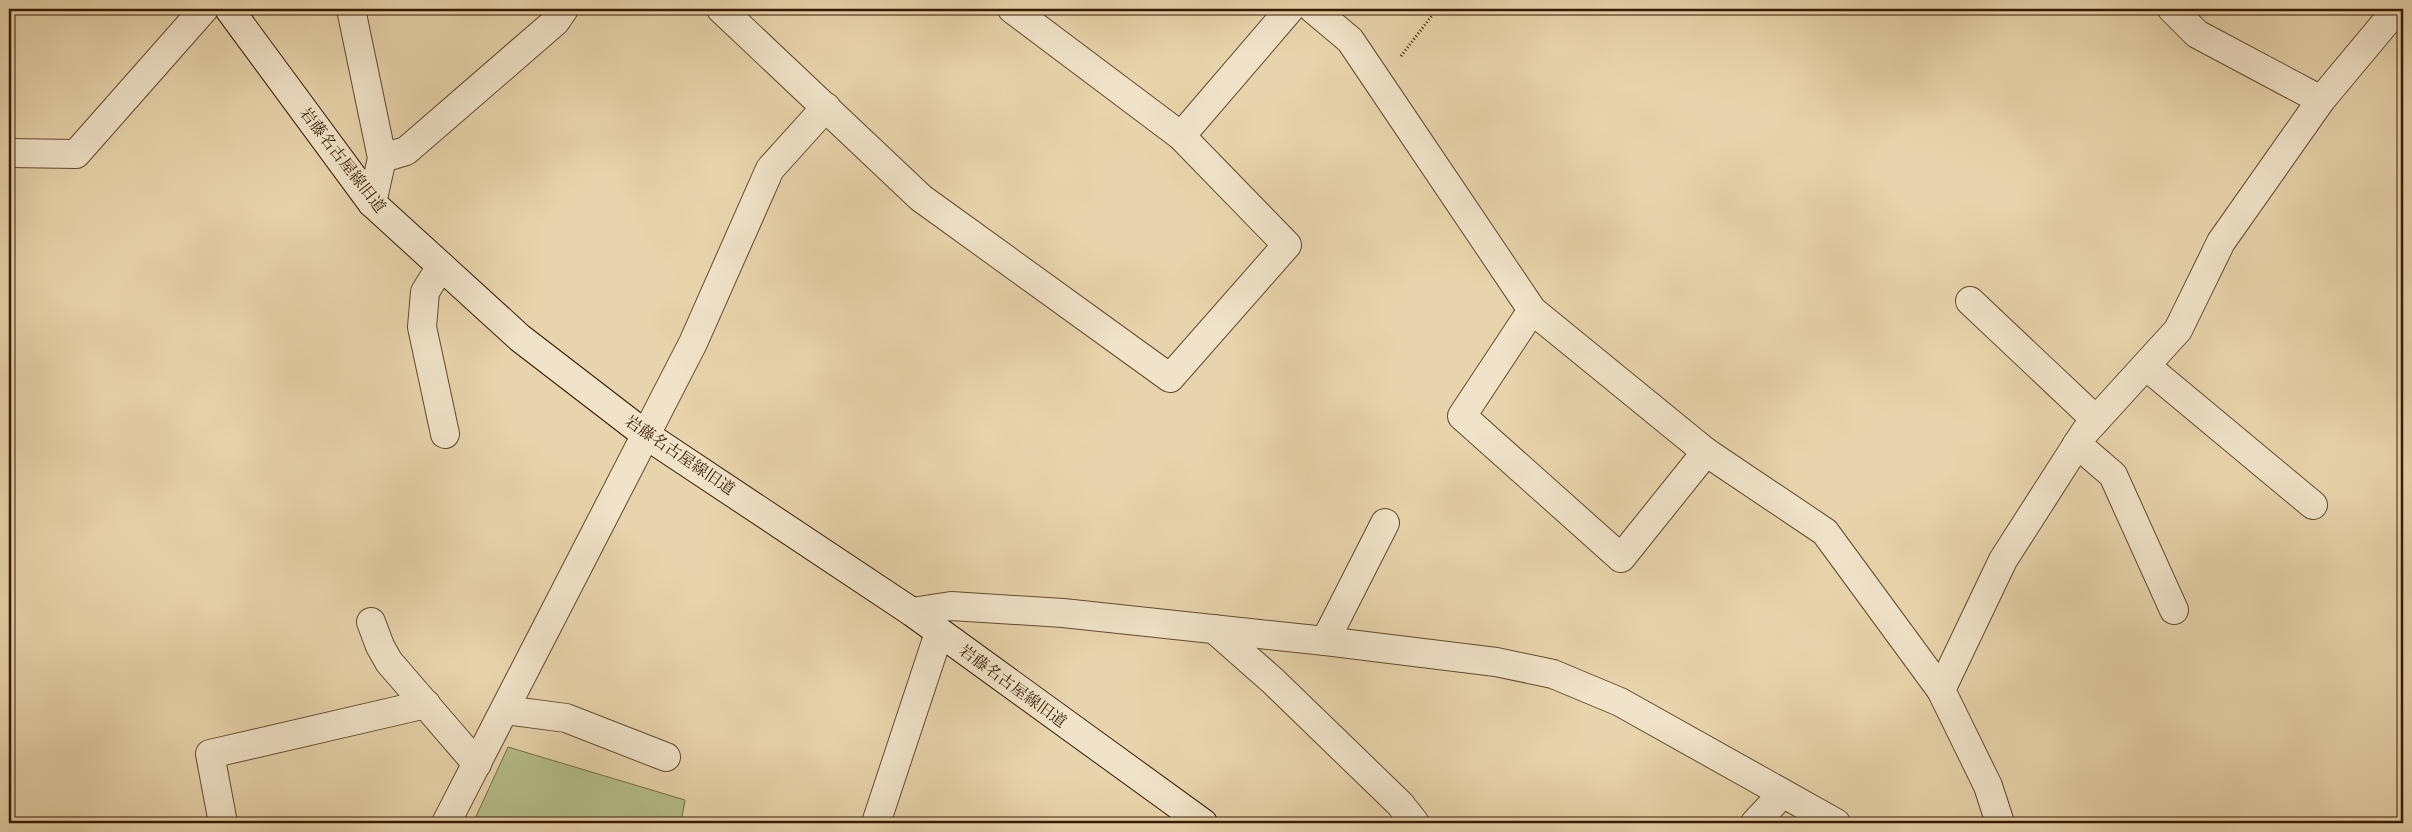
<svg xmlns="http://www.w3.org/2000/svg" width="2412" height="832" viewBox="0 0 2412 832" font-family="'EB Garamond','Noto Serif JP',serif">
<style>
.green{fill:#b4bd8b;stroke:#766c46}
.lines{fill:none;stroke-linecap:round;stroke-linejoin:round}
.street-casing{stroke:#63492c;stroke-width:30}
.secondary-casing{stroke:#371b02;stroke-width:30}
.path{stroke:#371b02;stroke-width:3;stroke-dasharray:1 2.5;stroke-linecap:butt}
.street{stroke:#f0e3c9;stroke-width:28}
.secondary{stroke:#f0e3c9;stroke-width:28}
.labels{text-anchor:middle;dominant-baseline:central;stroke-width:4;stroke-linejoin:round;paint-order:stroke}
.street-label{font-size:16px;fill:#371b02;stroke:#f0e3c9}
</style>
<rect width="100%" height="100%" fill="#e8d4ac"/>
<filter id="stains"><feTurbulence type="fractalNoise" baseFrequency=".004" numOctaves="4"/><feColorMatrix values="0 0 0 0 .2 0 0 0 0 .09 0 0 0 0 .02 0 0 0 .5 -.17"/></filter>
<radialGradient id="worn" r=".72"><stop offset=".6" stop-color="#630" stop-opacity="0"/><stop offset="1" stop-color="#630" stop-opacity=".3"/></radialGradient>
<!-- green -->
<polygon class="green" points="508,747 685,800 681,823 473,823"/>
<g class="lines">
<defs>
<g id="street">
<polyline points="351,9 382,158 372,203"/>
<polyline points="721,9 921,198 1170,378 1287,245 1181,136 1012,9"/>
<polyline points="1313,9 1350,40 1532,310 1706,452 1825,532 1941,690 1988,786 2000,823"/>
<polyline points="2172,9 2197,34 2321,100"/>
<polyline points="1181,136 1290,9"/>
<polyline points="9,153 76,154 204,9"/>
<polyline points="382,158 406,151 555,22 564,9"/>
<polyline points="441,266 425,292 422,327 445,434"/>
<polyline points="1970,301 2096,420"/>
<polyline points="1532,310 1462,416 1621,558 1706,452"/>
<polyline points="2146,366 2313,505"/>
<polyline points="2077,444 2113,475 2174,610"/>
<polyline points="912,612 951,606 1063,613 1325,641 1496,662 1553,674 1620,702 1836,823"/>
<polyline points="371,622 380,646 389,662 477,764"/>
<polyline points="1214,629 1273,681 1400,804 1415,823"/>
<polyline points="1325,641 1385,523"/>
<polyline points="1941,690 2003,560 2085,432 2178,330 2221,242 2321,100 2397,9"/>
<polyline points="505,710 566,718 666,757"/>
<polyline points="223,823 210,754 426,704"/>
<polyline points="446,823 693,343 770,169 826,107"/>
<polyline points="876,823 939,633"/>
<polyline points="1755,823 1782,794"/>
</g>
<polyline id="secondary" points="229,9 372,203 520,338 646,435 912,612 1203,823"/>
</defs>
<!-- street casing -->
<use href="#street" class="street-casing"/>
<!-- secondary casing -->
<use href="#secondary" class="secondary-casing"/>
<!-- path -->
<polyline class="path" points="1401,56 1437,9"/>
<!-- street -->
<use href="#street" class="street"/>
<!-- secondary -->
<use href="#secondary" class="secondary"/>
</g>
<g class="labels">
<!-- street labels -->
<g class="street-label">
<text transform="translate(343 160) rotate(52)">岩藤名古屋線旧道</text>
<text transform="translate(680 455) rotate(34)">岩藤名古屋線旧道</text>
<text transform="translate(1013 686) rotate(36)">岩藤名古屋線旧道</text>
</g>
</g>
<!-- margin -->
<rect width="2412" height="832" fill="none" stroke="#e8d4ac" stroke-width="30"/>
<rect x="10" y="10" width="2392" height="812" fill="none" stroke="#371b02" stroke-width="2.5"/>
<rect x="15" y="15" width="2382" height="802" fill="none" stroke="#371b02"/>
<rect width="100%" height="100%" filter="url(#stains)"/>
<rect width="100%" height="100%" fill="url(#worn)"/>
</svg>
